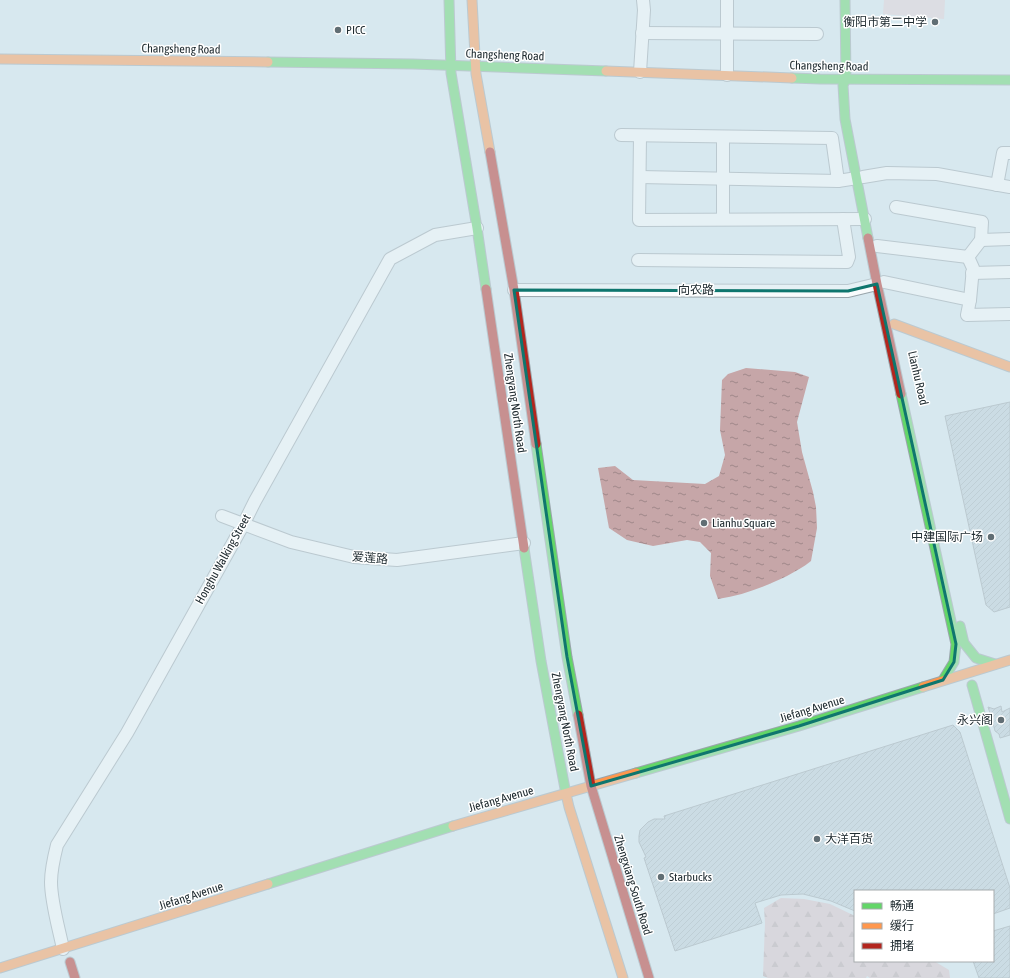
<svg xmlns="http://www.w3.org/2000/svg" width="1010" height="978" viewBox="0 0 1010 978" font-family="'Asap Condensed','Noto Sans SC',sans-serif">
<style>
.grass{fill:#e2d0d4}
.forest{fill:url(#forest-firs)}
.water{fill:url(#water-ripples)}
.building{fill:url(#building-hatch);stroke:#99a5ab}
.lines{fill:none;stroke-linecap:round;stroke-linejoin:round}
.street-casing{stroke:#99a5ab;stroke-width:14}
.fast-casing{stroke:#99a5ab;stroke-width:11}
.slow-casing{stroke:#99a5ab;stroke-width:11}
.jam-casing{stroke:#99a5ab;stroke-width:11}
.street{stroke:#f9fcfd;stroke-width:12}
.fast{stroke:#63d668;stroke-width:9}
.slow{stroke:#ff974d;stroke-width:9}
.jam{stroke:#b3261e;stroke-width:9}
.marked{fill:none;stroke:#0f766e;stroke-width:3;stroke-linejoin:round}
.poi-dot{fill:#616e74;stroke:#fff;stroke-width:1.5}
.labels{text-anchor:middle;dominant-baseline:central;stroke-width:3;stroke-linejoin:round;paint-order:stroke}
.poi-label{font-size:12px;fill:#212d32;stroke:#fff;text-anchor:start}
.street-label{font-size:12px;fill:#212d32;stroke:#fff}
</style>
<defs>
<pattern id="forest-firs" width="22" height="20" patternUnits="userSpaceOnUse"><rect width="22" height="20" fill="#dac3c7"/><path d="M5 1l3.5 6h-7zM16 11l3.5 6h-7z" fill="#bba8ab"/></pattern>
<pattern id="water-ripples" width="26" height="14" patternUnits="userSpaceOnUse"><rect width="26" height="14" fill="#c6a6a8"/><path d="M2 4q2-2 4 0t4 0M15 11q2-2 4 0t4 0" fill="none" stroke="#a08889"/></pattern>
<pattern id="building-hatch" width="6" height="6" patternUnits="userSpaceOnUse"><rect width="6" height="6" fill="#bdcfd7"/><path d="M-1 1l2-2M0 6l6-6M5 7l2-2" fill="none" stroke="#a2b2b9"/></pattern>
</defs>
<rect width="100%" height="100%" fill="#d7e8ef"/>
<!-- grass -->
<polygon class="grass" points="884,0 945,0 944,19 883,14"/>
<!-- forest -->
<polygon class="forest" points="781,898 804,899 830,904 855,916 855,961 934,961 949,970 950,978 870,978 867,976 866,978 768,978 763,976 765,923 764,908"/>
<!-- water -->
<path class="water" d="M746 368 795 372 809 377 797 422 802 452 813 492 816 507 817 528 811 561C804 567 795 571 787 576 764 587 743 595 718 599L710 576 711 553 700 542 687 540 653 546 627 540 609 528 598 468 615 466 633 480 705 484 719 476 725 455 720 430 722 380 728 374Z"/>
<!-- building -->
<g class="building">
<polygon points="1010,402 1010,607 994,612 986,605 945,416"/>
<polygon points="1001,706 1002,712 1010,708 1010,735 1000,738 999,734 995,731 992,719 988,707 994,709"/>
<polygon points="953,725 960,732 1010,888 1010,908 993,914 993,891 855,891 855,911 831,901 803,894 781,895 755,903 762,923 675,951 644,858 646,857 639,842 639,836 640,830 648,822 654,819 665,819 664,816"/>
<polygon points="1010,926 1010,978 979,978 973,961 993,961 993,931"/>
</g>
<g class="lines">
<defs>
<g id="street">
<polyline points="727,0 727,75"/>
<polyline points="642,33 817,34"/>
<polyline points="640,72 644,10 643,0"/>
<polyline points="621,135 832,138 838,181"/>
<polyline points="640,136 639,220 865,219"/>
<polyline points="723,137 723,219"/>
<polyline points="640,177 838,181 857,178"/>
<polyline points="863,177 887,173 937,174 1010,187"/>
<polyline points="997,185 1003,153 1010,153"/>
<polyline points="896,207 982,222 981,240 968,257 973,268 970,300 967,315 1010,314"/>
<polyline points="981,240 1010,239"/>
<polyline points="877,246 968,257"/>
<polyline points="638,260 847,262 849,257 843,219"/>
<polyline points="972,273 1010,272"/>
<polyline points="884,282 970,300"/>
<polyline points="514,290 848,291 877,284"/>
<polyline points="222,516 291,542 354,557 397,560 524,543"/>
<path d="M63 949C59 929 51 902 51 882 51 869 54 857 57 845L127 733 243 525 255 501 390 259 435 235 477 228"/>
</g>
<g id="fast">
<polyline points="449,0 451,73 477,228 486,289"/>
<polyline points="845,0 846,79 843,85 845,119 868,238"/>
<polyline points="268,62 413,64 606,71"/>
<polyline points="792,78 820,79 1010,80"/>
<polyline points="901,394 956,644 954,662 943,680"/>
<polyline points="536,444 567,657 578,715"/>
<polyline points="524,548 541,661 566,794"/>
<polyline points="960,626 964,643 976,658 995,664"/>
<polyline points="972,685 1010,819"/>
<polyline points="636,773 799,726 923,687"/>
<polyline points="268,884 453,826"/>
</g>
<g id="slow">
<polyline points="472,0 476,74 490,152"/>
<polyline points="0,59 268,62"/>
<polyline points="606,71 792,78"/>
<polyline points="894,324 1010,367"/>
<polyline points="923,687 1010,660"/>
<polyline points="566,794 569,807 623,978"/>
<polyline points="453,826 636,773"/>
<polyline points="0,968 268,884"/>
</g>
<g id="jam">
<polyline points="490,152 514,290 536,444"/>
<polyline points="868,238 877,284 901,394"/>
<polyline points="486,289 524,548"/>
<polyline points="578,715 591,786 649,978"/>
<polyline points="70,962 75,978"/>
</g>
</defs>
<!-- street casing -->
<use href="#street" class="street-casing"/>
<!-- fast casing -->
<use href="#fast" class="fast-casing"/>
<!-- slow casing -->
<use href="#slow" class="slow-casing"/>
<!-- jam casing -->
<use href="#jam" class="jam-casing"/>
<!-- street -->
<use href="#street" class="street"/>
<!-- fast -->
<use href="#fast" class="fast"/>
<!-- slow -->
<use href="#slow" class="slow"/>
<!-- jam -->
<use href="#jam" class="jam"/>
</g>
<!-- marked area -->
<path d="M0 0H1010V978H0ZM877 284 956 644 954 662 943 680 799 726 591 786 567 657 514 290 848 291Z" fill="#d7e8ef" fill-opacity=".55" fill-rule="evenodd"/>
<path class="marked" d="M877 284 956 644 954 662 943 680 799 726 591 786 567 657 514 290 848 291Z"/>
<!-- markers -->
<g class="poi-dot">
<circle cx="935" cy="22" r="4"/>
<circle cx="338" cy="30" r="4"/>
<circle cx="704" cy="523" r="4"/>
<circle cx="991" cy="537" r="4"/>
<circle cx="1001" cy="720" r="4"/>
<circle cx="817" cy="839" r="4"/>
<circle cx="661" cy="877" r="4"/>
</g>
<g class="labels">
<!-- poi labels -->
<g class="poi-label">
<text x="927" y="22" text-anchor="end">衡阳市第二中学</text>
<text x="346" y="30">PICC</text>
<text x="712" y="523">Lianhu Square</text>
<text x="983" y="537" text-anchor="end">中建国际广场</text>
<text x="993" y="720" text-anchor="end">永兴阁</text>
<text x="825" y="839">大洋百货</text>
<text x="669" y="877">Starbucks</text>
</g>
<!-- street labels -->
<g class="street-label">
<text transform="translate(181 49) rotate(1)">Changsheng Road</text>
<text transform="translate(505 55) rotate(2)">Changsheng Road</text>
<text transform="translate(829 66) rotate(1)">Changsheng Road</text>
<text x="696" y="290">向农路</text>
<text transform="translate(918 378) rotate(77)">Lianhu Road</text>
<text transform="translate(515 403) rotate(82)">Zhengyang North Road</text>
<text transform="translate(370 558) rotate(5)">爱莲路</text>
<text transform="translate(223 559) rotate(-61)">Honghu Walking Street</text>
<text transform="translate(812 709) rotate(-17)">Jiefang Avenue</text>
<text transform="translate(565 722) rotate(79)">Zhengyang North Road</text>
<text transform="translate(501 799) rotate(-16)">Jiefang Avenue</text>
<text transform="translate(633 885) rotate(73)">Zhengxiang South Road</text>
<text transform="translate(191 896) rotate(-18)">Jiefang Avenue</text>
</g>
</g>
<!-- legend -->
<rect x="854" y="890" width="140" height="72" fill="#ffffff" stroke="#a6abad"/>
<rect x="862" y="903" width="20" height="6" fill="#63d668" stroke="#a6abad"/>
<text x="890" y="910" font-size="12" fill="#212d32">畅通</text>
<rect x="862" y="923" width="20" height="6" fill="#ff974d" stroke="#a6abad"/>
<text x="890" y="930" font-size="12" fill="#212d32">缓行</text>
<rect x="862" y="943" width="20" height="6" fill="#b3261e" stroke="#a6abad"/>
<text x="890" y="950" font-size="12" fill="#212d32">拥堵</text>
</svg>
